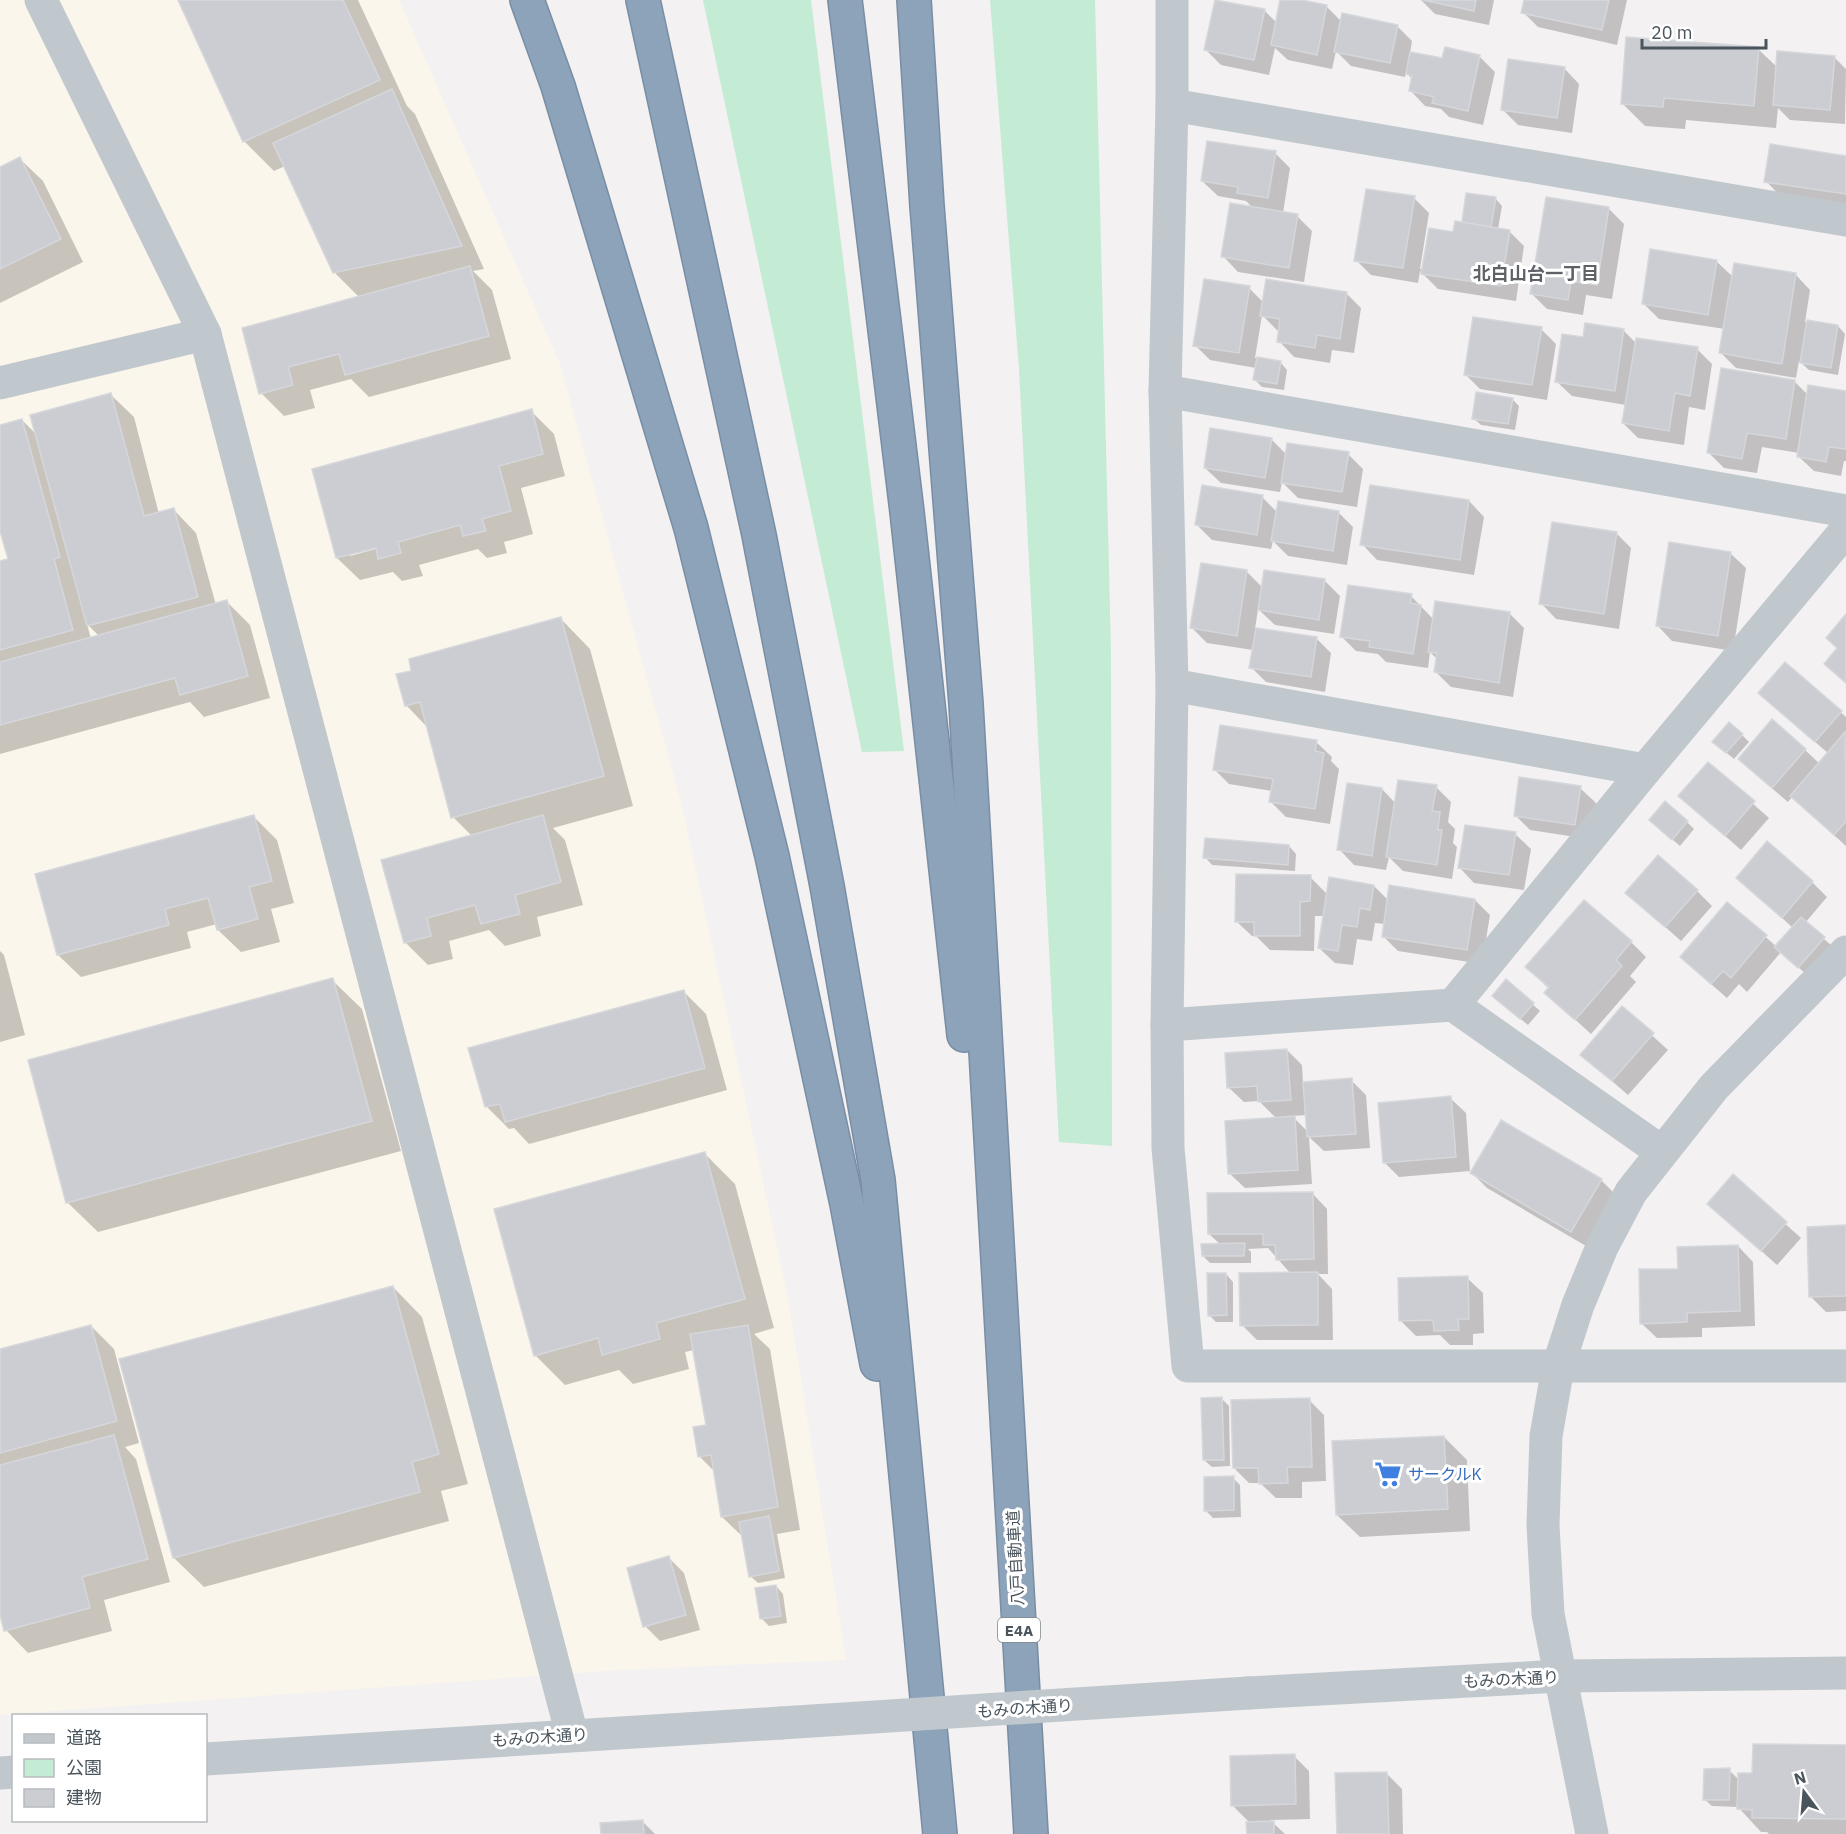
<svg xmlns="http://www.w3.org/2000/svg" width="1846" height="1834" viewBox="0 0 1846 1834" font-family="'IBM Plex Sans','Noto Sans JP',sans-serif">
<style>
.commercial{fill:#fbf6ec}
.green{fill:#c4ebd3}
.shadow{fill:#0003;fill-rule:evenodd}
.building{fill:#cbcdd2;stroke:#d5d7db;stroke-width:1.5}
.lines{fill:none;stroke-linecap:round;stroke-linejoin:round}
.highway-casing{stroke:#798ea5;stroke-width:36}
.minor{stroke:#c0c8ce;stroke-width:33}
.highway{stroke:#8da3ba;stroke-width:33}
.minor-bridge{stroke:#c0c8ce;stroke-width:33}
.labels{text-anchor:middle;dominant-baseline:central;stroke-width:6;stroke-linejoin:round;paint-order:stroke}
.shield{fill:#fff;stroke:#80878d;stroke-width:1.5}
.shield-label{font-size:15px;font-weight:bold;fill:#4a545c}
.shop-label{font-size:16px;fill:#366cbe;stroke:#fff;text-anchor:start}
.street-label{font-size:16px;fill:#4a545c;stroke:#fff}
.neighbourhood-label{font-size:18px;font-weight:bold;fill:#5e6165;stroke:#fff}
</style>
<rect width="100%" height="100%" fill="#f3f1f1"/>
<!-- commercial -->
<polygon class="commercial" points="0,0 399,0 560,364 682,806 788,1298 846,1660 619,1670 0,1715"/>
<!-- green -->
<g class="green">
<polygon points="703,0 811,0 904,751 862,752"/>
<polygon points="990,0 1095,0 1111,652 1112,1146 1059,1142 1019,369"/>
</g>
<!-- shadow -->
<g class="shadow">
<polygon points="179,0 358,0 407,106 415,114 484,269 473,271 492,290 511,359 369,397 351,379 310,390 315,408 284,416 261,393 359,297 334,272 285,166 274,171 244,141"/>
<polygon points="1282,0 1295,0 1327,7 1342,22 1397,26 1412,41 1410,53 1443,60 1480,57 1495,72 1483,125 1449,117 1441,109 1425,106 1410,90 1413,80 1406,72 1405,77 1351,66 1336,51 1332,69 1288,60 1275,48 1269,75 1221,65 1206,50 1265,11 1277,23"/>
<polygon points="1421,0 1494,0 1489,25 1435,14"/>
<polygon points="1525,0 1627,0 1617,45 1538,27 1523,12"/>
<polygon points="1758,49 1778,68 1834,57 1846,69 1845,124 1790,120 1778,108 1776,128 1686,120 1685,129 1645,126 1622,103"/>
<polygon points="1564,68 1579,84 1572,133 1518,125 1503,110"/>
<polygon points="1275,153 1290,168 1283,213 1297,216 1312,231 1304,282 1238,272 1223,256 1254,209 1246,201 1218,196 1202,181"/>
<polygon points="1846,157 1846,206 1781,197 1766,181"/>
<polygon points="20,159 43,181 83,262 0,303 0,168"/>
<polygon points="1467,194 1495,198 1502,206 1498,229 1509,231 1524,246 1516,301 1438,289 1420,271 1418,283 1371,275 1356,260 1414,198 1429,213 1420,269 1423,269 1463,224"/>
<polygon points="1608,208 1624,224 1612,299 1586,295 1583,315 1547,309 1532,294"/>
<polygon points="1716,261 1733,277 1795,274 1810,290 1805,322 1838,326 1845,334 1838,375 1809,370 1799,361 1796,378 1736,368 1721,353 1725,329 1659,319 1644,304"/>
<polygon points="1249,288 1264,303 1346,293 1361,308 1354,353 1332,350 1330,363 1294,357 1279,341 1280,331 1277,330 1262,315 1255,358 1280,362 1287,370 1284,390 1262,387 1254,379 1256,368 1210,360 1195,345"/>
<polygon points="1541,329 1556,344 1547,400 1480,389 1465,374"/>
<polygon points="1624,331 1636,343 1697,349 1712,364 1705,410 1689,407 1684,445 1638,438 1623,423 1626,405 1572,396 1556,381 1584,339"/>
<polygon points="1794,381 1808,395 1846,392 1846,461 1844,461 1841,476 1814,471 1798,456 1799,453 1762,447 1757,473 1724,468 1709,453"/>
<path d="M111 395 134 417 159 514 174 510 196 533 216 605 227 602 250 625 270 698 204 717 190 702 0 754V563L9 560 0 525V426L22 420 37 435ZM87 624 99 636 91 639Z"/>
<polygon points="1512,399 1519,406 1515,430 1481,425 1473,418"/>
<path d="M531 411 554 434 565 476 521 488 533 534 504 542 507 553 487 558 478 549 419 565 423 576 402 581 393 572 360 580 337 558ZM383 544V547L350 556V553Z"/>
<polygon points="1271,439 1287,455 1348,454 1363,469 1357,507 1298,498 1282,482 1280,492 1221,483 1205,468"/>
<polygon points="1262,497 1277,512 1338,512 1353,527 1347,565 1288,556 1273,541 1271,549 1212,540 1197,525"/>
<polygon points="1469,501 1484,517 1474,575 1377,560 1362,544"/>
<polygon points="1616,533 1631,548 1619,629 1556,619 1541,603"/>
<polygon points="1730,553 1746,568 1733,651 1672,641 1657,625"/>
<polygon points="1247,572 1263,588 1325,581 1340,596 1334,634 1275,625 1258,609 1255,629 1316,638 1331,653 1325,692 1266,682 1251,667 1253,650 1207,643 1192,628"/>
<polygon points="1411,596 1434,620 1509,613 1524,628 1513,697 1451,687 1436,672 1438,660 1430,652 1428,668 1386,662 1378,654 1356,651 1341,636"/>
<polygon points="561,619 590,649 633,806 553,828 565,840 583,905 537,917 541,936 505,946 489,930 449,941 453,959 428,965 405,942 472,836 453,817 428,728 406,705 413,672"/>
<polygon points="1785,664 1846,717 1846,846 1792,797 1788,802 1755,774 1805,750 1820,764 1829,754 1776,708"/>
<polygon points="1742,735 1749,742 1734,759 1722,749"/>
<polygon points="1316,742 1332,757 1331,761 1339,769 1330,824 1286,817 1271,802 1272,791 1229,784 1214,769"/>
<polygon points="1708,764 1769,818 1741,850 1680,796"/>
<polygon points="1436,787 1451,802 1448,822 1455,829 1453,843 1457,847 1452,879 1403,871 1389,857 1386,870 1354,865 1339,849 1382,789 1396,804"/>
<polygon points="1580,788 1596,803 1589,839 1530,830 1515,815"/>
<polygon points="254,817 277,840 294,903 271,909 280,942 241,952 218,930 217,924 187,932 191,948 81,977 58,955"/>
<polygon points="1687,822 1694,829 1680,846 1658,827"/>
<polygon points="1515,834 1531,849 1524,890 1474,883 1459,867"/>
<polygon points="1289,846 1296,854 1295,871 1212,865 1205,857"/>
<polygon points="1310,877 1328,895 1374,886 1389,901 1475,900 1490,915 1482,964 1398,951 1383,936 1385,924 1375,923 1372,941 1357,939 1353,965 1335,963 1319,948 1324,916 1315,916 1314,951 1270,950 1256,936 1252,936 1236,921"/>
<polygon points="1738,878 1812,882 1827,897 1805,923 1831,945 1806,974 1781,952 1747,992 1739,984 1727,998 1697,972 1728,904 1777,947 1793,928"/>
<polygon points="1697,891 1712,906 1681,941 1627,893"/>
<polygon points="1631,942 1646,957 1630,976 1636,982 1591,1034 1546,993 1549,989 1527,967"/>
<polygon points="0,951 4,955 25,1035 0,1042"/>
<polygon points="332,980 362,1009 401,1151 98,1232 68,1203 30,1061"/>
<polygon points="1507,981 1540,1011 1528,1025 1501,1003"/>
<polygon points="683,991 706,1014 727,1090 529,1144 514,1128 509,1129 486,1106"/>
<polygon points="1622,1008 1668,1050 1628,1095 1582,1055"/>
<path d="M1287 1050 1302 1065 1303 1083 1351 1080 1366 1095 1370 1148 1324 1151 1309 1137 1312 1184 1245 1188 1229 1173 1277 1119 1259 1101 1244 1102 1228 1087ZM1307 1115 1308 1132 1292 1116Z"/>
<polygon points="1450,1098 1466,1113 1470,1171 1399,1177 1384,1162"/>
<polygon points="705,1154 735,1184 774,1328 754,1334 770,1349 800,1530 777,1534 785,1578 758,1583 750,1576 744,1538 722,1517 715,1472 700,1457 695,1429 708,1426 694,1350 685,1352 689,1369 633,1384 619,1370 565,1385 535,1355"/>
<polygon points="1472,1173 1601,1180 1616,1195 1586,1246 1487,1188"/>
<polygon points="1733,1177 1801,1238 1777,1265 1709,1204"/>
<polygon points="1312,1193 1327,1209 1328,1274 1318,1274 1332,1289 1333,1340 1257,1340 1242,1325 1291,1274 1268,1248 1248,1249 1251,1252 1251,1263 1210,1263 1203,1256 1221,1245 1209,1234"/>
<polygon points="1846,1227 1846,1311 1826,1312 1811,1297"/>
<polygon points="1738,1246 1753,1262 1755,1326 1702,1328 1702,1337 1657,1338 1641,1323 1680,1270"/>
<polygon points="1226,1274 1233,1282 1233,1322 1216,1322 1209,1315"/>
<polygon points="1467,1278 1483,1293 1484,1333 1473,1334 1473,1345 1450,1345 1440,1335 1416,1336 1401,1321"/>
<polygon points="393,1287 422,1317 468,1484 441,1491 449,1521 204,1587 174,1558"/>
<polygon points="91,1326 114,1349 139,1443 125,1447 136,1459 170,1582 104,1600 112,1631 28,1653 6,1630 0,1610 0,1351"/>
<polygon points="1222,1399 1229,1406 1230,1466 1212,1467 1204,1460"/>
<polygon points="1309,1400 1324,1415 1326,1481 1302,1482 1302,1498 1276,1498 1260,1483 1249,1483 1234,1468"/>
<polygon points="1444,1437 1467,1460 1470,1531 1360,1537 1337,1515"/>
<polygon points="1233,1478 1240,1485 1241,1517 1213,1518 1206,1511"/>
<polygon points="669,1558 684,1573 700,1630 660,1641 645,1626"/>
<polygon points="776,1586 783,1594 787,1623 769,1626 761,1618"/>
<polygon points="1846,1746 1846,1834 1769,1834 1767,1832 1761,1832 1738,1807 1712,1806 1704,1799 1729,1770 1739,1780"/>
<polygon points="1294,1756 1309,1771 1310,1819 1270,1820 1285,1834 1248,1834 1250,1823 1233,1806"/>
<polygon points="1387,1774 1402,1789 1403,1834 1338,1834"/>
<polygon points="642,1821 655,1834 602,1834"/>
</g>
<!-- building -->
<g class="building">
<polygon points="178,0 343,0 380,80 243,142"/>
<polygon points="1215,0 1265,9 1254,60 1204,50"/>
<polygon points="1280,0 1302,0 1327,5 1317,55 1271,45"/>
<polygon points="1423,0 1476,0 1474,11"/>
<polygon points="1524,0 1609,0 1602,30 1521,13"/>
<polygon points="1342,13 1398,25 1390,63 1334,52"/>
<polygon points="1626,37 1759,47 1754,106 1664,98 1663,107 1621,104"/>
<polygon points="1445,47 1480,55 1468,111 1432,103 1434,97 1409,91 1412,75 1406,74 1410,52 1442,58"/>
<polygon points="1777,51 1835,56 1830,110 1773,105"/>
<polygon points="1508,59 1565,67 1557,118 1501,110"/>
<polygon points="392,89 462,246 333,273 273,143"/>
<polygon points="1207,141 1276,151 1268,198 1237,193 1238,187 1201,181"/>
<polygon points="1770,144 1846,156 1846,194 1764,182"/>
<polygon points="20,157 61,239 0,269 0,167"/>
<polygon points="1366,189 1415,196 1403,268 1354,261"/>
<polygon points="1466,193 1496,197 1491,227 1462,222"/>
<polygon points="1546,197 1609,207 1597,285 1571,281 1568,300 1530,294"/>
<polygon points="1230,203 1298,214 1289,268 1221,257"/>
<polygon points="1455,221 1510,230 1501,286 1421,274 1429,228 1453,232"/>
<polygon points="1650,249 1717,260 1708,315 1642,304"/>
<polygon points="1734,263 1796,273 1782,364 1719,353"/>
<polygon points="470,266 489,336 345,375 339,354 288,367 293,385 259,394 242,328"/>
<polygon points="1204,279 1250,286 1239,353 1193,346"/>
<polygon points="1266,279 1347,292 1340,339 1317,335 1315,348 1277,342 1280,319 1260,316"/>
<polygon points="1473,317 1542,327 1532,385 1464,375"/>
<polygon points="1807,320 1838,325 1831,368 1800,363"/>
<polygon points="1585,323 1624,329 1615,391 1555,382 1562,334 1583,337"/>
<polygon points="1636,338 1698,347 1690,396 1675,393 1669,431 1622,423"/>
<polygon points="1257,357 1281,361 1277,384 1253,380"/>
<polygon points="1721,368 1795,380 1786,439 1747,433 1742,459 1707,453"/>
<polygon points="1808,385 1846,391 1846,449 1829,447 1826,462 1797,457"/>
<polygon points="1476,392 1513,398 1508,424 1472,419"/>
<polygon points="111,393 144,516 174,508 198,597 87,626 30,415"/>
<polygon points="532,409 543,454 499,466 511,511 482,519 486,531 463,536 460,525 398,542 401,553 378,559 376,548 336,558 312,469"/>
<polygon points="22,419 60,557 54,559 73,630 0,650 0,561 8,559 0,531 0,425"/>
<polygon points="1210,428 1272,438 1265,478 1204,468"/>
<polygon points="1287,443 1349,452 1342,492 1281,483"/>
<polygon points="1202,485 1263,495 1257,535 1195,525"/>
<polygon points="1370,485 1469,500 1460,560 1360,545"/>
<polygon points="1278,501 1339,511 1333,551 1271,541"/>
<polygon points="1552,522 1617,532 1604,614 1539,604"/>
<polygon points="1669,542 1731,552 1718,636 1656,626"/>
<polygon points="1201,563 1247,570 1237,636 1190,628"/>
<polygon points="1264,570 1325,579 1319,620 1258,610"/>
<polygon points="1348,585 1412,594 1410,603 1421,605 1413,654 1369,647 1370,641 1340,637"/>
<polygon points="227,600 248,676 180,695 175,678 0,725 0,662"/>
<polygon points="1435,601 1510,612 1499,683 1434,672 1437,653 1428,652"/>
<polygon points="1846,614 1846,683 1824,664 1837,648 1826,638"/>
<polygon points="561,617 604,776 451,818 420,702 405,706 396,674 411,671 409,659"/>
<polygon points="1256,628 1317,637 1311,677 1249,668"/>
<polygon points="1785,662 1842,711 1815,742 1758,693"/>
<polygon points="1772,719 1806,749 1772,788 1738,759"/>
<polygon points="1729,722 1743,734 1726,753 1712,742"/>
<polygon points="1220,725 1317,740 1315,751 1324,753 1315,809 1269,802 1273,779 1213,770"/>
<polygon points="1845,732 1846,821 1834,835 1790,796"/>
<polygon points="1708,762 1755,801 1725,836 1678,796"/>
<polygon points="1519,777 1581,786 1575,825 1514,816"/>
<polygon points="1398,780 1437,785 1432,811 1440,812 1438,830 1442,830 1437,865 1386,857"/>
<polygon points="1347,783 1382,788 1372,856 1337,850"/>
<polygon points="1665,801 1688,821 1672,840 1649,820"/>
<polygon points="254,815 272,881 249,887 258,919 217,930 208,898 165,909 169,925 57,955 35,874"/>
<polygon points="543,815 561,882 515,895 520,914 481,924 475,905 427,918 431,936 404,943 381,860"/>
<polygon points="1465,825 1516,832 1509,875 1458,868"/>
<polygon points="1205,838 1289,845 1288,865 1203,858"/>
<polygon points="1767,841 1813,881 1782,918 1736,878"/>
<polygon points="1658,855 1698,890 1665,927 1625,893"/>
<polygon points="1236,874 1311,875 1310,901 1300,902 1300,936 1254,936 1254,922 1235,922"/>
<polygon points="1329,877 1374,885 1370,910 1360,908 1357,927 1342,925 1338,951 1318,948"/>
<polygon points="1389,885 1475,899 1467,950 1382,937"/>
<polygon points="1584,900 1632,941 1616,960 1622,966 1575,1020 1544,993 1549,987 1525,967"/>
<polygon points="1727,902 1767,935 1731,978 1723,971 1711,984 1680,957"/>
<polygon points="1801,917 1825,937 1798,968 1774,947"/>
<polygon points="333,978 372,1121 66,1203 28,1060"/>
<polygon points="1506,979 1534,1003 1520,1019 1492,996"/>
<polygon points="684,990 705,1068 505,1122 500,1104 485,1107 468,1048"/>
<polygon points="1622,1006 1654,1033 1612,1081 1580,1055"/>
<polygon points="1287,1049 1291,1100 1258,1102 1257,1086 1227,1088 1225,1053"/>
<polygon points="1352,1078 1356,1134 1307,1137 1303,1082"/>
<polygon points="1451,1096 1456,1157 1383,1163 1378,1103"/>
<polygon points="1295,1116 1298,1170 1228,1174 1225,1121"/>
<polygon points="1501,1120 1602,1179 1571,1232 1470,1173"/>
<polygon points="705,1152 745,1299 656,1323 660,1339 602,1355 598,1338 534,1356 494,1209"/>
<polygon points="1733,1174 1787,1222 1761,1251 1707,1204"/>
<polygon points="1313,1192 1314,1259 1276,1260 1275,1245 1263,1245 1263,1234 1208,1234 1207,1193"/>
<polygon points="1846,1225 1846,1296 1809,1297 1807,1227"/>
<polygon points="1245,1243 1244,1256 1202,1256 1201,1244"/>
<polygon points="1738,1245 1740,1311 1687,1313 1687,1322 1640,1324 1639,1269 1678,1269 1677,1247"/>
<polygon points="1318,1272 1318,1325 1240,1326 1239,1273"/>
<polygon points="1207,1273 1226,1273 1227,1315 1208,1316"/>
<polygon points="1468,1276 1469,1319 1458,1319 1459,1330 1434,1331 1433,1320 1399,1321 1398,1278"/>
<polygon points="393,1286 439,1454 412,1462 420,1492 173,1558 119,1359"/>
<polygon points="91,1325 117,1421 0,1453 0,1349"/>
<polygon points="748,1325 778,1507 721,1517 711,1455 698,1457 693,1427 706,1425 690,1334"/>
<polygon points="1222,1397 1224,1460 1203,1460 1201,1398"/>
<polygon points="1310,1398 1312,1467 1287,1467 1288,1483 1259,1484 1258,1468 1233,1468 1231,1400"/>
<polygon points="114,1435 148,1559 82,1577 90,1608 4,1631 0,1615 0,1465"/>
<polygon points="1444,1436 1448,1509 1336,1515 1332,1441"/>
<polygon points="1234,1476 1234,1510 1204,1511 1204,1477"/>
<polygon points="769,1516 779,1571 749,1577 739,1522"/>
<polygon points="669,1556 686,1615 643,1627 627,1568"/>
<polygon points="776,1585 781,1616 760,1619 755,1588"/>
<polygon points="1753,1744 1846,1745 1846,1819 1752,1818 1752,1810 1737,1809 1738,1773 1752,1773"/>
<polygon points="1295,1754 1296,1804 1231,1806 1230,1756"/>
<polygon points="1730,1768 1729,1800 1703,1800 1704,1769"/>
<polygon points="1387,1772 1389,1834 1337,1834 1335,1773"/>
<polygon points="643,1820 644,1834 601,1834 600,1823"/>
<polygon points="1274,1821 1274,1834 1247,1834 1246,1822"/>
</g>
<g class="lines">
<defs>
<g id="highway">
<polyline points="527,0 558,86 691,528 772,856 847,1204 877,1364"/>
<polyline points="643,0 759,535 827,886 878,1180 940,1834"/>
<polyline points="845,0 907,512 964,1035"/>
<polyline points="914,0 927,206 966,704 1031,1834"/>
</g>
</defs>
<!-- highway casing -->
<use href="#highway" class="highway-casing"/>
<!-- minor -->
<g class="minor">
<polyline points="41,0 205,334 572,1735"/>
<polyline points="1172,0 1172,105 1165,391 1172,685 1167,1025 1168,1148 1188,1366 1846,1366"/>
<polyline points="1172,105 1846,220"/>
<polyline points="0,383 205,334"/>
<polyline points="1165,391 1846,511"/>
<polyline points="1172,685 1645,770"/>
<polyline points="1453,1005 1645,770 1846,530"/>
<polyline points="1167,1025 1453,1005 1662,1152"/>
<polyline points="1248,1693 1561,1676 1846,1673"/>
<polyline points="206,1759 781,1723"/>
<polyline points="0,1773 14,1772"/>
<polyline points="1592,1834 1548,1614 1543,1525 1546,1436 1558,1367 1578,1305 1602,1247 1631,1192 1714,1087 1846,952"/>
</g>
<!-- highway -->
<use href="#highway" class="highway"/>
<!-- minor-bridge -->
<polyline class="minor-bridge" points="781,1723 1248,1693"/>
</g>
<!-- icons -->
<defs>
<symbol id="supermarket-bare" viewBox="-9 -9 18 18"><path d="M-6-5.5h2.5l.6 2H6L4.5 2H-2.5L-4.4-4H-6ZM-1.5 3.2a1.3 1.3 0 1 0 .1 0ZM3 3.2a1.3 1.3 0 1 0 .1 0Z" fill="#3f7fe0" stroke="#fff" stroke-width="2.5" paint-order="stroke"/></symbol>
</defs>
<g fill-rule="evenodd">
<use href="#supermarket-bare" x="1369" y="1455" width="38" height="38"/>
</g>
<g class="labels">
<!-- shield labels -->
<rect class="shield" x="998" y="1618" width="42" height="24" rx="4.5"/>
<g class="shield-label">
<text x="1019" y="1630">E4A</text>
</g>
<!-- shop labels -->
<g class="shop-label">
<text x="1408" y="1474">サークルK</text>
</g>
<!-- street labels -->
<g class="street-label">
<text transform="translate(1015 1558) rotate(-93)">八戸自動車道</text>
<text transform="translate(1511 1679) rotate(-3)">もみの木通り</text>
<text transform="translate(1025 1708) rotate(-4)">もみの木通り</text>
<text transform="translate(540 1737) rotate(-4)">もみの木通り</text>
</g>
<!-- neighbourhood labels -->
<g class="neighbourhood-label">
<text x="1536" y="273">北白山台一丁目</text>
</g>
</g>
<!-- legend -->
<rect x="12" y="1714" width="195" height="108" fill="#ffffff" stroke="#b7bbbe" stroke-width="1.5"/>
<rect x="24" y="1734" width="30" height="9" fill="#c0c8ce" stroke="#b7bbbe" stroke-width="1.5"/>
<text x="66" y="1744" font-size="18" fill="#4a545c">道路</text>
<rect x="24" y="1759" width="30" height="18" fill="#c4ebd3" stroke="#b7bbbe" stroke-width="1.5"/>
<text x="66" y="1774" font-size="18" fill="#4a545c">公園</text>
<rect x="24" y="1789" width="30" height="18" fill="#cbcdd2" stroke="#b7bbbe" stroke-width="1.5"/>
<text x="66" y="1804" font-size="18" fill="#4a545c">建物</text>
<!-- north arrow -->
<g transform="translate(1804 1792) rotate(344)" stroke="#ffffff" stroke-width="4.5" paint-order="stroke">
<path d="M0-4.5L10 22L0 15L-10 22Z" fill="#4a545c"/>
<text y="-9" font-size="16" font-weight="bold" text-anchor="middle" fill="#4a545c">N</text>
</g>
<!-- scale -->
<path d="M1642 39v9h124v-9" fill="none" stroke="#4a545c" stroke-width="3"/>
<text x="1651" y="39" font-size="18" fill="#4a545c" stroke="#ffffff" stroke-width="4.5" paint-order="stroke">20 m</text>
</svg>
